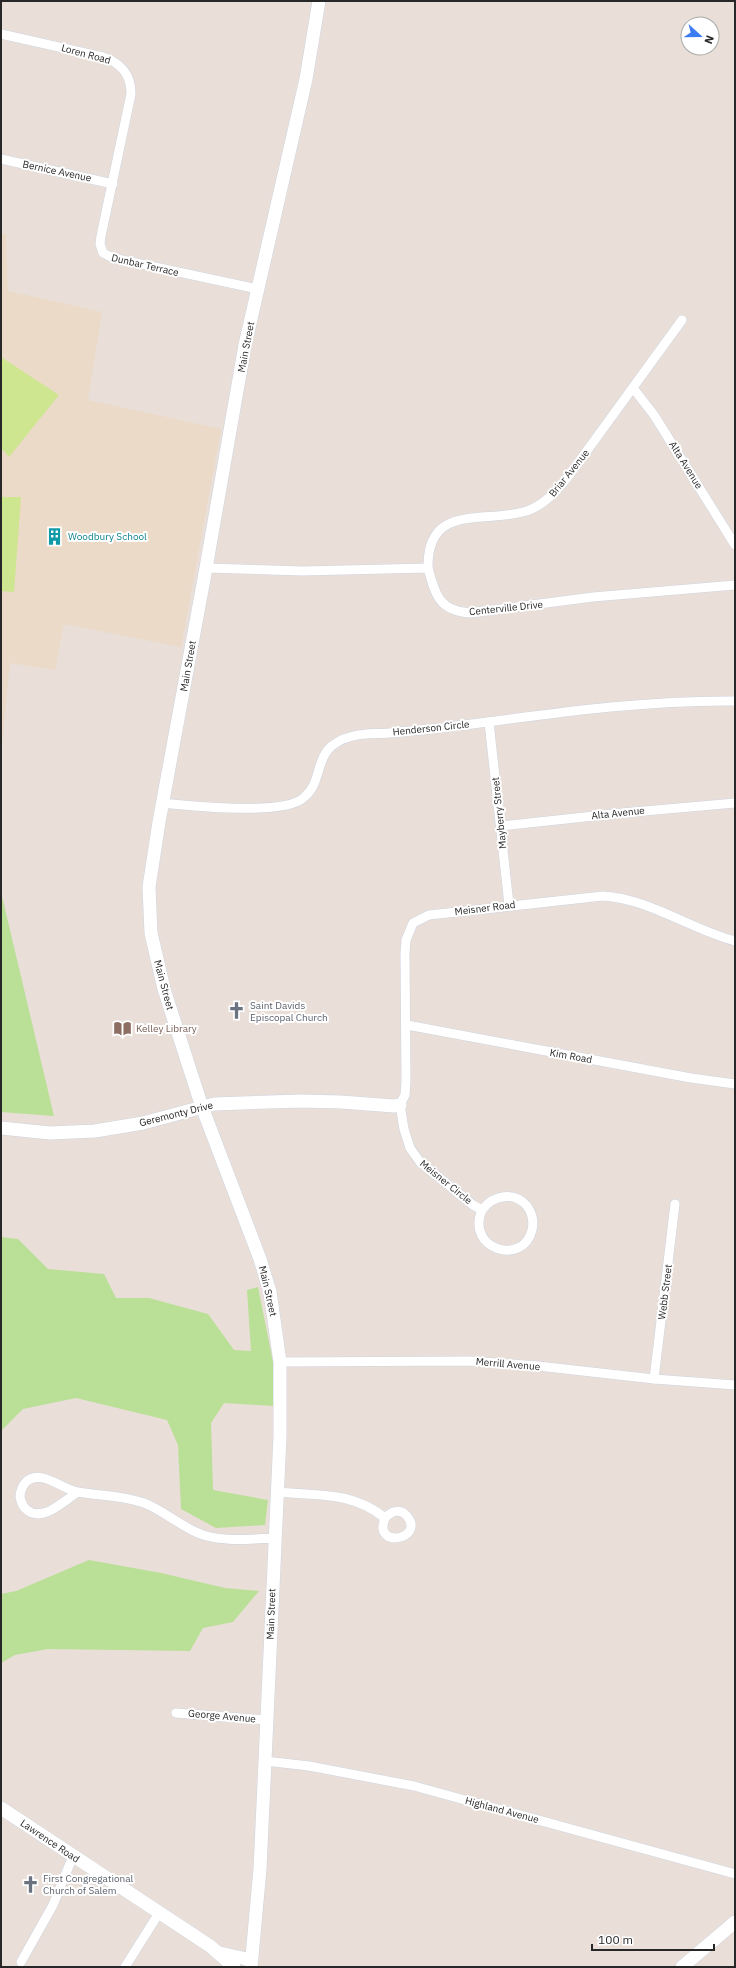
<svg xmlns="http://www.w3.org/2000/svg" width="736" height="1968" viewBox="0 0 736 1968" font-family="'IBM Plex Sans',sans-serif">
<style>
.education{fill:#ebdac7}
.green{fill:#badf96}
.pitch{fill:#cfe691}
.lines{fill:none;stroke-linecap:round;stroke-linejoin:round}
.street-casing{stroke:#ced4e0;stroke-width:10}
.secondary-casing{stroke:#ced4e0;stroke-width:14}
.street{stroke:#fff;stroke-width:9}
.secondary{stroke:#fff;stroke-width:13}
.labels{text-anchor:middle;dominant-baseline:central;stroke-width:4;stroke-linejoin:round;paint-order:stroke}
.street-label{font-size:10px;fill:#272727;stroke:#fff}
.culture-label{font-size:10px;fill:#0d838f;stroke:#fff;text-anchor:start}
.worship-label{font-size:10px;fill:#5b616d;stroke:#fff;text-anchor:start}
.education-label{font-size:10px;fill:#785e54;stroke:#fff;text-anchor:start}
</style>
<rect width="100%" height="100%" fill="#e9dfd8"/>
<!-- education -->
<polygon class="education" points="1,233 6,234 8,291 102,312 88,400 221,429 181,647 64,624 55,670 10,663 1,754"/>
<!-- green -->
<g class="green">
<polygon points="1,892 54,1116 1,1112"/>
<polygon points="1,1237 18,1239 48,1269 104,1274 116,1298 149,1298 208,1314 234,1350 251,1351 247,1290 258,1287 273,1362 274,1406 224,1403 211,1423 213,1490 268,1500 265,1525 216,1528 181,1509 178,1445 167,1420 76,1398 23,1409 1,1431"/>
<polygon points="89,1560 161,1573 225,1588 259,1591 233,1622 203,1628 190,1651 48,1649 15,1655 1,1663 1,1594 16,1591"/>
</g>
<!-- pitch -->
<g class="pitch">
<polygon points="1,357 59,395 9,457 1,448"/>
<polygon points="1,497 21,497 14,592 1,591"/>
</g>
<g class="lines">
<defs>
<g id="street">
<path d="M1 34 103 57C121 63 131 74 131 94L101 236 100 244 103 253 113 258 258 289"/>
<polyline points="1,159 113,184"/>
<polyline points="633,388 654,415 735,545"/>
<path d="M206 568 303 571 428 568C435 594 439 611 470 613L593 597 735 585"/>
<path d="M428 568C427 504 481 523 523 512 543 507 558 490 570 474L682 320"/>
<polyline points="489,722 509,905"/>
<path d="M162 803C190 806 281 815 302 799 328 780 308 747 353 736 364 733 377 734 389 733 412 731 434 729 457 726 549 714 642 700 735 701"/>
<polyline points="501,826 622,813 735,803"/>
<polyline points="407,1025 691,1078 735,1084"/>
<path d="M482 1210C465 1249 523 1267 532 1230 534 1222 532 1213 527 1206 514 1191 493 1195 482 1210L473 1205 420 1162 410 1148 404 1129 400 1105 405 1095 406 1081 405 953 406 940 413 923 429 915 603 896C650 899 690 929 735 941"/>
<polyline points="280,1362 471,1361 538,1366 654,1379 735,1385"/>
<polyline points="654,1379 675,1204"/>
<path d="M78 1492C65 1500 43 1523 27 1510 23 1507 21 1502 20 1497 20 1492 22 1487 25 1483 40 1467 63 1490 78 1492 102 1496 121 1495 144 1503 165 1511 182 1528 203 1535 226 1542 251 1539 275 1538"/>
<path d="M277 1492C317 1496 352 1491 385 1518 372 1550 426 1539 407 1516 401 1508 391 1511 385 1518"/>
<polyline points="176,1713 267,1720"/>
<polyline points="265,1761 309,1766 414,1786 735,1874"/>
<polyline points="21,1962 53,1905 73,1856"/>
<polyline points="125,1967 159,1913"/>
</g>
<g id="secondary">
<polyline points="1,1128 50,1133 95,1131 143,1123 214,1104 301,1101 341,1102 394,1106 400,1105"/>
<polyline points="1,1808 210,1946 234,1967"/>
<polyline points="220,1953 251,1960"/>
<polyline points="251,1967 260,1869 280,1436 280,1362 270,1292 260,1259 202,1107 164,989 151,933 149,887 159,822 206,568 245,345 306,79 319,1"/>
<polyline points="682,1967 735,1922"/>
</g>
</defs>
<!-- street casing -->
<use href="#street" class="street-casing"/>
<!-- secondary casing -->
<use href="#secondary" class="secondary-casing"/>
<!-- street -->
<use href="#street" class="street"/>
<!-- secondary -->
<use href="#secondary" class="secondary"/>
</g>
<!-- icons -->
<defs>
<symbol id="building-bare" viewBox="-9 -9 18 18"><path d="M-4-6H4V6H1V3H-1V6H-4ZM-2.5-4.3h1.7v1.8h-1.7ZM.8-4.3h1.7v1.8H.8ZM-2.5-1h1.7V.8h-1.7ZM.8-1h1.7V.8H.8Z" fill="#0f9aa8" stroke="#fff" stroke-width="2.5" paint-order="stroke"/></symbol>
<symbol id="church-bare" viewBox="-9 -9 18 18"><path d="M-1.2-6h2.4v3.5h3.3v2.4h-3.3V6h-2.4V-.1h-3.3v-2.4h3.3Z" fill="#6b7280" stroke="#fff" stroke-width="2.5" paint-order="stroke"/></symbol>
<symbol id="library-bare" viewBox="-9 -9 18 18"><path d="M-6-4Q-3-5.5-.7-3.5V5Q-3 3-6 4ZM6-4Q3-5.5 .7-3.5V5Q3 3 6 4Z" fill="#8d6e63" stroke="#fff" stroke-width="2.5" paint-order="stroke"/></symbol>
</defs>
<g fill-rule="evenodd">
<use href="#building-bare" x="42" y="524" width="25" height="25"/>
<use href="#church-bare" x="224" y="998" width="25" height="25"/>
<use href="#library-bare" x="110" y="1016" width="25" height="25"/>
<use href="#church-bare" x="18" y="1872" width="25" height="25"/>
</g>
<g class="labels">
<!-- street labels -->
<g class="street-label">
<text transform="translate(86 54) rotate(15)">Loren Road</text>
<text transform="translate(57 171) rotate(12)">Bernice Avenue</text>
<text transform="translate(145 265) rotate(13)">Dunbar Terrace</text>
<text transform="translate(246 347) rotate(-79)">Main Street</text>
<text transform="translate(686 465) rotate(58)">Alta Avenue</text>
<text transform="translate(569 473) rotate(-51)">Briar Avenue</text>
<text transform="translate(506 608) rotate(-6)">Centerville Drive</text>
<text transform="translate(188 666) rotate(-80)">Main Street</text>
<text transform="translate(431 728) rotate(-6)">Henderson Circle</text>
<text transform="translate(499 813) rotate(-96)">Mayberry Street</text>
<text transform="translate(618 813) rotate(-6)">Alta Avenue</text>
<text transform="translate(485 908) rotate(-7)">Meisner Road</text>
<text transform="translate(164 985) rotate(75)">Main Street</text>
<text transform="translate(571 1056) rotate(10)">Kim Road</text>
<text transform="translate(176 1114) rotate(-14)">Geremonty Drive</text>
<text transform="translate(446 1182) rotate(39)">Meisner Circle</text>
<text transform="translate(268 1291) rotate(77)">Main Street</text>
<text transform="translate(665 1292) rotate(-83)">Webb Street</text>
<text transform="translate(508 1364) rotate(5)">Merrill Avenue</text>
<text transform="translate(271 1614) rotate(-88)">Main Street</text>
<text transform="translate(222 1716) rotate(5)">George Avenue</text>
<text transform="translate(502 1810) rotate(15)">Highland Avenue</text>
<text transform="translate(50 1841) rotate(34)">Lawrence Road</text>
</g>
<!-- culture labels -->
<g class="culture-label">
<text x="68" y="536">Woodbury School</text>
</g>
<!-- worship labels -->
<g class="worship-label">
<text x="250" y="1005">Saint Davids<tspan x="250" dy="12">Episcopal Church</tspan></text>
<text x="43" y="1878">First Congregational<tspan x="43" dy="12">Church of Salem</tspan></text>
</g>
<!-- education labels -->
<g class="education-label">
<text x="136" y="1028">Kelley Library</text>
</g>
</g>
<!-- border -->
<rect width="736" height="1968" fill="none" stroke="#272727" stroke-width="4"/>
<!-- north arrow -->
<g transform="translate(700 36) rotate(111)"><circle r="19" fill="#ffffff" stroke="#a9a9a9"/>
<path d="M0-3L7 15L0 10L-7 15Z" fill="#3c7bf2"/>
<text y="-6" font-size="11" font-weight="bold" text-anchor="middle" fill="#272727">N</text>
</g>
<!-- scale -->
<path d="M592 1944v6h122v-6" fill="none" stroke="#272727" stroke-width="2"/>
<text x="598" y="1944" font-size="12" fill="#272727" stroke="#ffffff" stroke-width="3" paint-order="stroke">100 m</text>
</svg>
